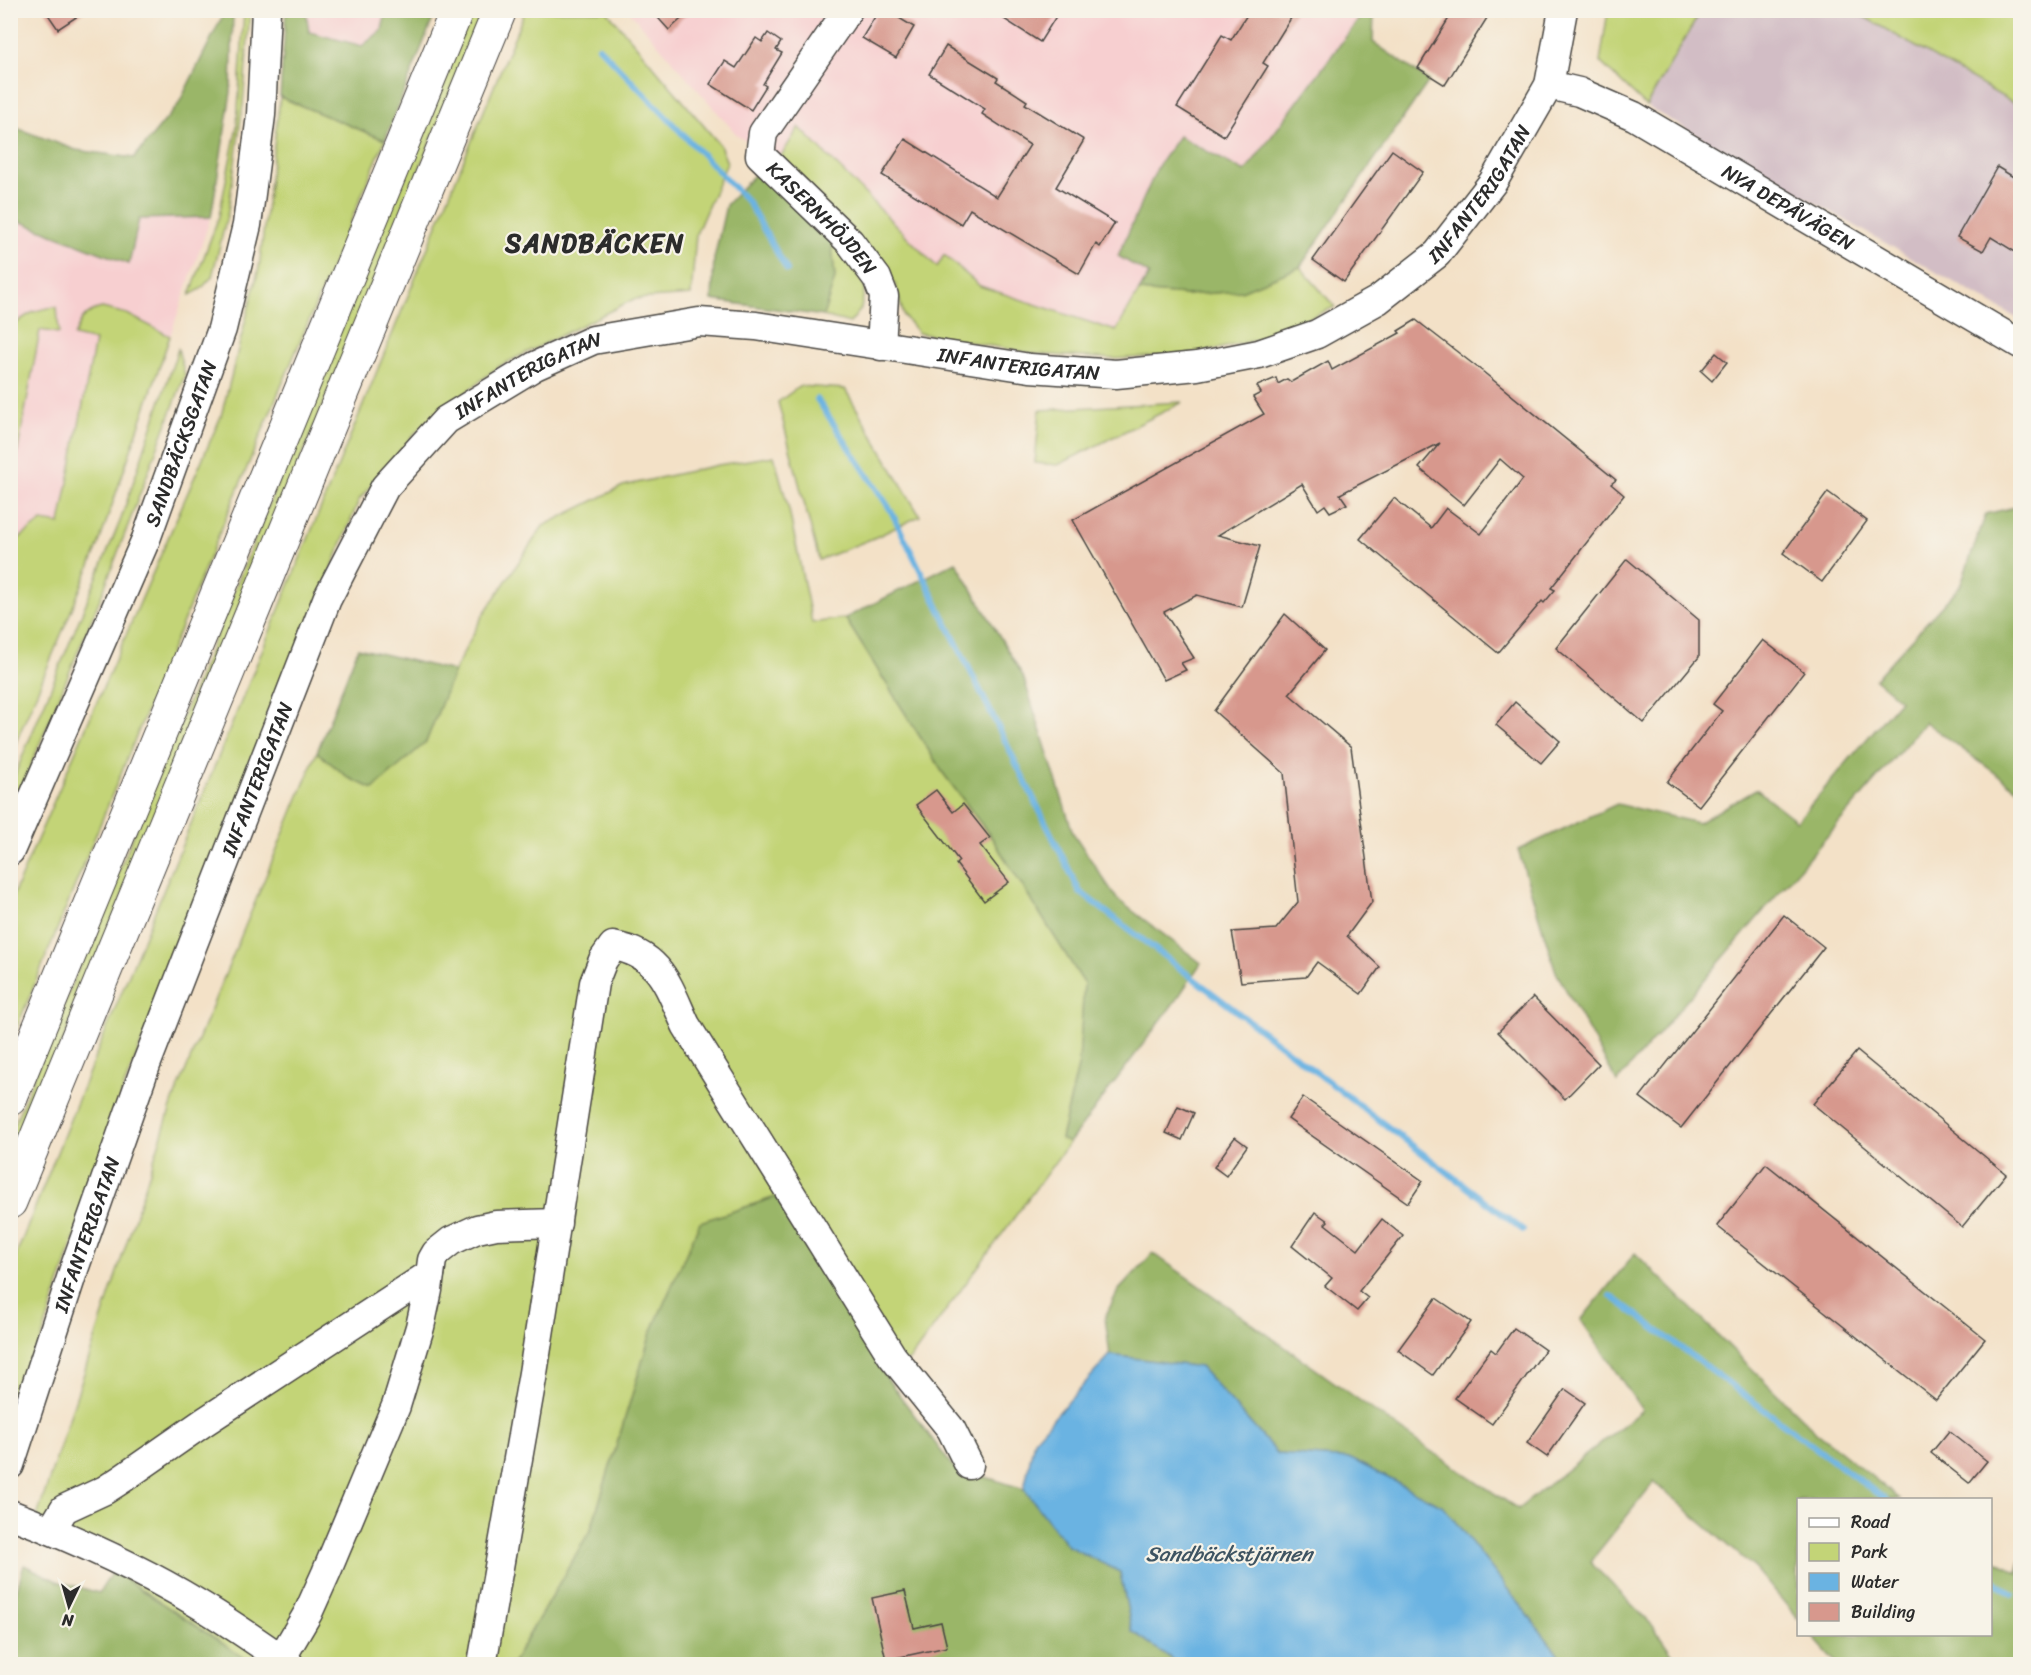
<svg xmlns="http://www.w3.org/2000/svg" width="2031" height="1675" viewBox="0 0 2031 1675" font-family="Sriracha,sans-serif">
<style>
.built{fill:#f7cfd0}
.industrial{fill:#d2bdc5}
.green{fill:#c3d477;stroke:#778051;stroke-width:1.5}
.forest{fill:#9ab668;stroke:#62704a;stroke-width:1.5}
.water{fill:#6ab3e2;stroke:#4a6f86;stroke-width:1.5}
.lines{fill:none;stroke-linecap:round;stroke-linejoin:round}
.stream{stroke:#6ab3e2;stroke-width:6}
.building{fill:#d7988d}
.minor-casing{stroke:#494642;stroke-width:31}
.highway-casing{stroke:#494642;stroke-width:35}
.minor{stroke:#fff;stroke-width:28}
.highway{stroke:#fff;stroke-width:33}
.labels{text-anchor:middle;dominant-baseline:central;stroke-width:4.5;stroke-linejoin:round;paint-order:stroke}
.street-label{font-size:20px;fill:#2b2b2b;stroke:#f7f3e8}
.water-label{font-size:21px;font-style:italic;fill:#3e5462;stroke:#f7f3e8}
.district-label{font-size:26px;font-weight:bold;letter-spacing:1.5px;fill:#2b2b2b;stroke:#f7f3e8}
</style>
<rect width="100%" height="100%" fill="#f7f3e8"/>
<filter id="ink" filterUnits="userSpaceOnUse"><feTurbulence type="fractalNoise" baseFrequency=".0167" numOctaves="2"/><feDisplacementMap in="SourceGraphic" scale="12" xChannelSelector="R" yChannelSelector="G"/><feConvolveMatrix kernelMatrix="1 2 1 2 8 2 1 2 1" color-interpolation-filters="sRGB"/></filter>
<filter id="wash" filterUnits="userSpaceOnUse"><feTurbulence type="fractalNoise" baseFrequency=".008" numOctaves="4" result="noise"/><feDisplacementMap in="SourceGraphic" scale="24" xChannelSelector="R" yChannelSelector="G"/><feGaussianBlur stdDeviation="1.35" result="paint"/><feColorMatrix in="noise" values="0 0 0 0 0 0 0 0 0 0 0 0 0 0 0 0 0 1.4 0 .05"/><feComposite in="paint" operator="in"/></filter>
<g filter="url(#wash)">
<rect width="100%" height="100%" fill="#f3e1c7"/>
<!-- built -->
<g class="built">
<polygon points="306,11 386,11 382,30 362,46 309,32"/>
<polygon points="629,11 1365,11 1244,172 1180,136 1119,256 1150,274 1116,331 980,286 945,256 937,268 799,127 779,159 739,137"/>
<polygon points="211,217 97,549 11,754 11,218 129,264 139,219"/>
</g>
<!-- industrial -->
<polygon class="industrial" points="1701,11 1854,11 2020,107 2020,320 1646,106"/>
<!-- green -->
<g class="green">
<polygon points="244,11 250,11 243,104 228,212 212,277 201,289 190,295 219,216 237,126"/>
<polygon points="468,11 484,11 11,1168 11,1132 217,633"/>
<polygon points="525,11 607,11 720,145 727,163 696,234 691,295 634,299 498,367 416,432 359,500 124,1087 11,1432 11,1268 95,1057"/>
<polygon points="1608,11 1701,11 1646,106 1600,62"/>
<polygon points="1854,11 2020,11 2020,107"/>
<polygon points="280,97 385,140 219,534 11,1042 11,900 221,416 259,268"/>
<polygon points="799,127 937,267 944,255 980,286 1116,331 1139,291 1186,295 1241,291 1300,267 1335,307 1256,340 1196,354 1114,359 1036,354 918,333 904,316 895,284 779,159"/>
<polygon points="831,237 851,263 865,287 861,309 850,323 823,316 835,278"/>
<path d="M57 307 59 333 40 330 11 487V328C25 315 37 308 57 307Z"/>
<path d="M102 308 127 314 170 336 97 549 11 754 10 575 17 540 42 521 60 524 95 341 74 336C81 320 84 312 102 308Z"/>
<polygon points="178,349 185,375 102,594 11,813 11,784 121,519"/>
<polygon points="800,386 845,389 920,516 876,537 819,560 778,402"/>
<polygon points="1183,402 1058,465 1035,463 1040,410"/>
<polygon points="774,456 789,510 812,623 845,618 943,773 992,838 1084,983 1079,1063 1061,1138 1069,1143 911,1358 886,1377 776,1197 700,1222 651,1333 591,1529 512,1664 252,1664 222,1643 113,1571 31,1535 173,1101 317,752 349,778 426,742 454,671 483,615 543,526 623,486 718,465"/>
</g>
<!-- forest -->
<g class="forest">
<polygon points="225,11 233,11 231,92 211,217 139,219 129,264 11,218 11,126 76,150 134,158 178,105"/>
<polygon points="286,11 306,11 309,32 362,46 382,30 386,11 436,11 385,140 280,97"/>
<polygon points="1365,11 1374,11 1373,42 1429,81 1300,267 1241,291 1186,295 1139,291 1149,274 1118,256 1158,166 1179,136 1245,172"/>
<polygon points="758,171 831,237 835,278 823,316 712,300 714,259 726,205"/>
<polygon points="2020,506 2020,791 1925,722 1617,1082 1556,972 1518,850 1617,804 1698,823 1756,789 1797,821 1900,700 1875,679 1960,586 1986,514"/>
<polygon points="956,562 1023,676 1073,833 1117,899 1201,963 1179,996 1069,1143 1061,1139 1079,1063 1084,983 992,838 943,773 845,618"/>
<polygon points="358,648 454,671 426,742 373,789 349,778 317,752"/>
<polygon points="776,1197 886,1377 953,1467 1024,1489 1068,1546 1120,1572 1132,1631 1179,1664 512,1664 591,1529 651,1333 700,1222"/>
<polygon points="1153,1253 1432,1452 1518,1509 1642,1410 1581,1320 1635,1253 1816,1432 1900,1499 1798,1500 1798,1619 1756,1569 1654,1482 1590,1562 1653,1626 1679,1664 1566,1664 1443,1506 1351,1459 1278,1454 1200,1367 1110,1355 1105,1317 1118,1291"/>
<polygon points="1991,1558 2017,1573 2020,1561 2020,1664 1837,1664 1811,1635 1990,1634"/>
<polygon points="24,1565 57,1581 99,1593 113,1571 222,1643 252,1664 11,1664 10,1613"/>
</g>
<!-- water -->
<polygon class="water" points="1110,1355 1200,1367 1278,1454 1351,1459 1443,1506 1566,1664 1179,1664 1132,1631 1120,1572 1068,1546 1024,1489 1034,1440"/>
<g class="lines">
<!-- stream -->
<g class="stream">
<polyline points="599,47 748,202 787,270"/>
<polyline points="817,399 890,509 1080,892 1523,1230"/>
<polyline points="1611,1296 1886,1500"/>
<polyline points="1990,1577 2013,1594"/>
</g>
</g>
<g id="blocks">
<!-- building -->
<g class="building">
<polygon points="45,10 87,10 58,29"/>
<polygon points="651,10 691,10 669,30"/>
<polygon points="879,10 886,10 914,27 896,58 862,38"/>
<polygon points="990,10 1060,10 1040,42"/>
<polygon points="1250,10 1296,10 1263,63 1268,66 1224,136 1177,107 1222,35 1231,40"/>
<polygon points="1454,10 1492,10 1445,85 1418,68"/>
<polygon points="768,33 781,42 776,50 782,53 763,84 766,86 751,110 710,84 725,61 736,68 756,38 762,42"/>
<polygon points="946,46 998,78 996,81 1027,101 1025,104 1084,140 1056,187 1115,223 1100,247 1096,244 1079,274 970,209 961,224 882,175 905,139 997,197 1030,145 982,114 985,109 929,74"/>
<polygon points="1392,150 1423,172 1344,282 1313,260"/>
<polygon points="1997,167 2020,181 2020,255 1991,237 1983,251 1957,237"/>
<polygon points="1416,320 1482,371 1616,480 1611,484 1624,495 1551,588 1555,590 1544,603 1542,601 1498,653 1360,539 1394,498 1431,528 1446,508 1481,534 1523,479 1500,459 1464,505 1419,468 1440,443 1340,494 1347,504 1330,512 1325,505 1318,510 1302,484 1218,535 1260,546 1242,607 1197,595 1164,612 1194,658 1181,663 1186,670 1164,680 1073,520 1264,414 1253,397 1261,393 1257,386 1276,378 1278,384 1287,379 1291,382 1328,361 1332,370 1400,333 1398,331"/>
<polygon points="1716,353 1727,362 1712,381 1701,371"/>
<polygon points="1828,492 1867,521 1822,582 1783,553"/>
<polygon points="1627,559 1699,620 1699,657 1644,723 1556,648"/>
<polygon points="1285,614 1325,650 1289,694 1351,747 1372,902 1347,936 1380,967 1361,994 1317,962 1306,977 1241,982 1232,932 1276,929 1298,902 1284,773 1214,711"/>
<polygon points="1763,640 1804,672 1699,806 1667,782 1722,711 1713,704"/>
<polygon points="1515,702 1560,741 1541,763 1496,725"/>
<polygon points="936,790 953,812 963,804 990,838 980,845 1009,882 984,901 956,864 959,861 916,805"/>
<polygon points="1784,915 1824,947 1681,1128 1640,1097"/>
<polygon points="1533,997 1599,1064 1565,1099 1498,1032"/>
<polygon points="1857,1051 2006,1174 1962,1227 1813,1104"/>
<polygon points="1303,1097 1423,1181 1408,1203 1288,1119"/>
<polygon points="1178,1106 1194,1113 1182,1140 1166,1133"/>
<polygon points="1235,1137 1247,1146 1226,1176 1214,1167"/>
<polygon points="1766,1164 1985,1339 1936,1400 1717,1226"/>
<polygon points="1315,1212 1328,1221 1325,1224 1358,1250 1382,1219 1403,1236 1359,1291 1368,1298 1357,1311 1325,1286 1332,1278 1292,1246"/>
<polygon points="1436,1298 1471,1322 1433,1375 1398,1350"/>
<polygon points="1514,1328 1545,1350 1492,1424 1455,1398 1491,1349 1496,1353"/>
<polygon points="1565,1389 1585,1403 1547,1457 1527,1443"/>
<polygon points="1949,1431 1987,1461 1969,1483 1931,1453"/>
<polygon points="905,1591 914,1628 941,1622 947,1647 886,1660 872,1598"/>
</g>
</g>
</g>
<g filter="url(#ink)">
<use href="#blocks" fill-opacity="0" stroke="#494642" stroke-width="1.5"/>
<g class="lines">
<defs>
<g id="minor">
<path id="s1" d="M848 10 763 133 760 155 850 242 877 278 884 296 881 346"/>
<path id="s2" d="M1549 85 1579 92 1634 116 2020 344"/>
<path id="s3" d="M10 851 146 539 222 329 247 225 261 115 266 10"/>
<path id="s4" d="M10 1465 73 1272 146 1065 327 599 385 487 446 420 535 366 593 340 699 322 756 326 1030 368 1116 374 1197 366 1259 354 1317 334 1378 300 1437 254 1493 182 1549 85 1563 10"/>
<path d="M10 1514C75 1539 138 1567 197 1603 229 1622 259 1643 289 1664"/>
<polyline points="52,1529 64,1509 105,1490 122,1479 204,1422 430,1274"/>
<polyline points="281,1659 308,1613 326,1573 396,1406 420,1327 428,1290 432,1260 436,1253 451,1241 477,1229 496,1225 557,1223"/>
<path d="M482 1664 533 1373 594 983 603 960 613 946C661 954 668 986 686 1025L892 1356 951 1429 969 1465"/>
</g>
<g id="highway">
<polyline points="10,1099 457,10"/>
<polyline points="10,1202 500,10"/>
</g>
</defs>
<!-- minor casing -->
<use href="#minor" class="minor-casing"/>
<!-- highway casing -->
<use href="#highway" class="highway-casing"/>
<!-- minor -->
<use href="#minor" class="minor"/>
<!-- highway -->
<use href="#highway" class="highway"/>
</g>
</g>
<g class="labels">
<!-- street labels -->
<g class="street-label">
<text stroke="none"><textPath href="#s4" startOffset="2259">INFANTERIGATAN</textPath></text>
<text stroke="none"><textPath href="#s2" startOffset="270">NYA DEPÅVÄGEN</textPath></text>
<text stroke="none"><textPath href="#s1" startOffset="260">KASERNHÖJDEN</textPath></text>
<text stroke="none"><textPath href="#s4" startOffset="1737">INFANTERIGATAN</textPath></text>
<text stroke="none"><textPath href="#s4" startOffset="1233">INFANTERIGATAN</textPath></text>
<text stroke="none"><textPath href="#s3" startOffset="442">SANDBÄCKSGATAN</textPath></text>
<text stroke="none"><textPath href="#s4" startOffset="729">INFANTERIGATAN</textPath></text>
<text stroke="none"><textPath href="#s4" startOffset="243">INFANTERIGATAN</textPath></text>
</g>
<!-- water labels -->
<g class="water-label">
<text x="1229" y="1554">Sandbäckstjärnen</text>
</g>
<!-- district labels -->
<g class="district-label">
<text x="595" y="243">SANDBÄCKEN</text>
</g>
</g>
<!-- margin -->
<rect width="2031" height="1675" fill="none" stroke="#f7f3e8" stroke-width="36"/>
<!-- legend -->
<rect x="1797" y="1498" width="195" height="138" fill="#f7f3e8" stroke="#a5a39c" stroke-width="1.5"/>
<rect x="1809" y="1518" width="30" height="9" fill="#ffffff" stroke="#a5a39c" stroke-width="1.5"/>
<text x="1851" y="1528" font-size="18" fill="#2b2b2b">Road</text>
<rect x="1809" y="1543" width="30" height="18" fill="#c3d477" stroke="#a5a39c" stroke-width="1.5"/>
<text x="1851" y="1558" font-size="18" fill="#2b2b2b">Park</text>
<rect x="1809" y="1573" width="30" height="18" fill="#6ab3e2" stroke="#a5a39c" stroke-width="1.5"/>
<text x="1851" y="1588" font-size="18" fill="#2b2b2b">Water</text>
<rect x="1809" y="1603" width="30" height="18" fill="#d7988d" stroke="#a5a39c" stroke-width="1.5"/>
<text x="1851" y="1618" font-size="18" fill="#2b2b2b">Building</text>
<!-- north arrow -->
<g transform="translate(69 1606) rotate(185)" stroke="#f7f3e8" stroke-width="4.5" paint-order="stroke">
<path d="M0-4.5L10 22L0 15L-10 22Z" fill="#2b2b2b"/>
<text y="-9" font-size="16" font-weight="bold" text-anchor="middle" fill="#2b2b2b">N</text>
</g>
</svg>
